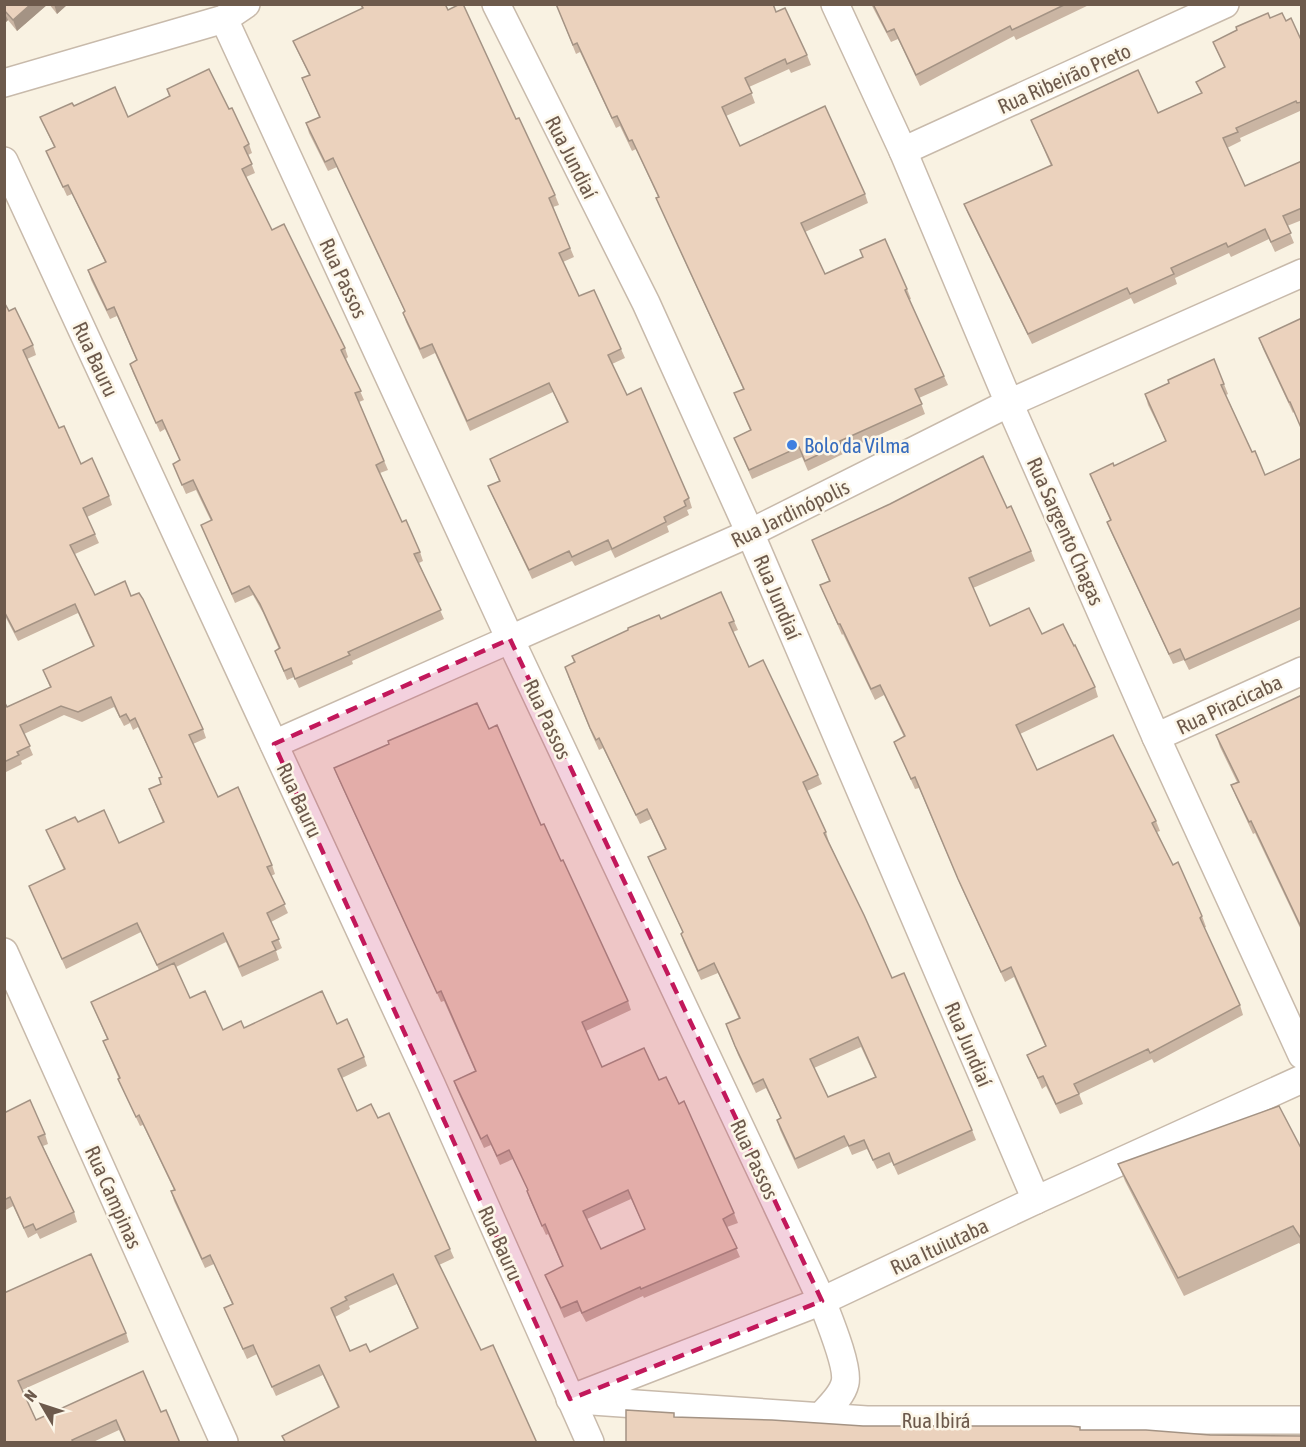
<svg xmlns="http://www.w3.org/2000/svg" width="1306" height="1447" viewBox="0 0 1306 1447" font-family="'Asap Condensed',sans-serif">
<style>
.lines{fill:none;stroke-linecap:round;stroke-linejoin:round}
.minor-casing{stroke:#c8baab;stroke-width:30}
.minor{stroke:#fff;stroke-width:27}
.wall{fill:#cab5a3;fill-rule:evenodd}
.shaded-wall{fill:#a49384}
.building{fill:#ebd2bd;stroke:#a49384;stroke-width:1.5;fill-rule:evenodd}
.marked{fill:#c2185b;fill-opacity:0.2;stroke:#c2185b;stroke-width:4.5;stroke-dasharray:12 8;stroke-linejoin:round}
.shop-dot{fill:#3f7fe0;stroke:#fcf6e8;stroke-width:2}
.labels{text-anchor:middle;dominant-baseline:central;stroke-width:5;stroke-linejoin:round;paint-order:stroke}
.street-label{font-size:21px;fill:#6d5a4c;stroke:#fcf6e8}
.shop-label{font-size:21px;fill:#366cbe;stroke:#fcf6e8;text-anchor:start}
</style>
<rect width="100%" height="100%" fill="#f9f2e2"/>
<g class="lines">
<defs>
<g id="minor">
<polyline points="496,4 646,303 750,533 1036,1200"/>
<polyline points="835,4 903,151 1009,403 1156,737 1302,1055"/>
<path d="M224 19 510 639 822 1301C828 1317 849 1367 845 1383 842 1396 829 1407 820 1417"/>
<polyline points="4,83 224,19 246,4"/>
<polyline points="903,151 1225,4"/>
<polyline points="4,161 431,1084 590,1442"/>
<polyline points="1156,737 1302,671"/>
<polyline points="274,744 750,533 1009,403 1302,273"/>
<polyline points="4,952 224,1442"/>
<polyline points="570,1399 822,1301 1036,1200 1302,1079"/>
<polyline points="578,1400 867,1420 1302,1420"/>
</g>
</defs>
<!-- minor casing -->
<use href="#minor" class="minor-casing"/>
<!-- minor -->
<use href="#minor" class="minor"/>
</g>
<!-- wall -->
<g class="wall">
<polygon points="4,4 48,4 17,31 8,20 5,23"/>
<polygon points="49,4 68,4 57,14"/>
<polygon points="360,4 445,4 516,119 555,195 559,205 553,207 574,257 563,262 579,296 621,349 625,358 612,364 627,395 689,498 692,508 687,510 689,515 667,526 669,532 615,558 611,550 575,566 572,561 532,579 492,495 488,486 499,481 490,459 567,423 553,392 470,431 435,353 423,359 406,322 403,313 405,312 337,167 328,171 309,133 306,123 319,117 302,78 309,75 297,50 293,41 362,9"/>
<polygon points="556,4 776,12 807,55 811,65 791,73 789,69 749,87 755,103 726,116 740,146 865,194 868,203 805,232 825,274 907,289 911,299 909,300 948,385 919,398 925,414 844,451 845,453 808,471 802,457 752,479 734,438 750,430 734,393 743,389 660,207 656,198 658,197 636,149 632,151 620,126 616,128 580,52 576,54"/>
<polygon points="871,4 1091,4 1016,40 1014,36 920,86 898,39 891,42"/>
<polygon points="1270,18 1286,21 1302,42 1302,113 1300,111 1240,138 1241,141 1227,148 1245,186 1302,161 1302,220 1287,226 1294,243 1275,252 1269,239 1231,257 1229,253 1175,278 1177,284 1134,304 1131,298 1032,344 968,214 964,204 1051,166 1031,120 1158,113 1201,93 1196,82 1224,67 1213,42"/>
<polygon points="167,89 229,109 249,144 252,153 248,155 255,173 246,177 272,230 345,348 348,357 346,359 364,400 359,402 388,470 380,473 402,522 420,552 423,561 419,563 444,619 352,661 353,664 299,688 294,677 287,680 275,651 279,649 263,613 253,595 235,603 201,525 211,521 196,490 186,494 173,464 180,460 165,429 160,432 133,373 130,364 137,361 117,316 110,319 91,280 88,270 105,262 72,194 67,196 46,151 54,147 40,117 74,106 128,117 169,96"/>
<path d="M4 302 9 311 33 345 36 355 27 359 59 428 81 464 109 496 112 505 87 517 99 543 75 554 95 595 131 596 203 729 206 738 193 744 218 797 272 865 275 874 271 876 288 913 271 922 282 948 276 951 279 960 242 977 226 942 176 967 190 998 223 1030 337 1024 364 1057 367 1066 342 1078 357 1111 378 1118 450 1249 454 1258 439 1265 481 1350 537 1443H285L282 1436 338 1408 323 1375 276 1396 257 1354 247 1359 224 1308 232 1304 214 1264 205 1268 174 1201 171 1191 174 1190 143 1125 140 1126 122 1088 118 1079H119L103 1041 107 1039 91 1002 159 970 141 932 66 969 29 886 64 870 46 830 78 822 119 843 163 823 149 789 161 784 162 777 138 727 133 730 130 723 124 726 114 707 82 722 64 715 24 734 33 755 21 761 22 764 4 773V701L7 707 50 687 43 670 93 646 78 613 18 641 4 614ZM397 1284 417 1328 370 1352 350 1351 335 1317 350 1309 349 1306Z"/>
<polygon points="1302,318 1294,412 1293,413 1263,349 1259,338"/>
<polygon points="1224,384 1228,394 1226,395 1252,452 1265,475 1302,458 1302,619 1189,670 1184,660 1173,664 1111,532 1107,522 1110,520 1090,474 1114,466 1166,441 1148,405 1145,394"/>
<polygon points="1007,508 1031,551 1035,561 973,588 990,626 1042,634 1095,687 1098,697 1020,734 1037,770 1156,821 1160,831 1157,832 1173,865 1202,916 1206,927 1204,928 1240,1005 1243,1015 1154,1063 1152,1059 1079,1094 1083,1104 1060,1114 1046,1086 1042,1089 1027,1055 1045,1046 1014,977 1005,982 962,889 919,788 915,789 894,742 904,737 884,695 875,700 843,634 842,635 820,585 829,581 812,540"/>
<path d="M661 619 734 621 738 630 733 632 749 667 818 775 822 784 807 791 826 832 829 842 892 978 972 1130 976 1140 898 1175 892 1162 877 1169 867 1149 852 1155 848 1146 798 1169 780 1130 777 1120 781 1119 766 1088 756 1093 738 1055 726 1024 739 1019 718 973 701 980 684 943 681 934 683 933 648 857 665 849 651 819 640 824 603 748 599 750 593 737 568 676 574 663 572 656ZM861 1047 875 1077 828 1097 814 1068Z"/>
<polygon points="1302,695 1302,932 1255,833 1253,834 1236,797 1231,785 1237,782 1220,747 1216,735"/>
<path d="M489 729 561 861 628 1001 631 1010 586 1031 602 1067 659 1080 679 1104 734 1213 738 1223 727 1227 740 1257 644 1298 643 1296 586 1322 580 1311 564 1318 545 1275 563 1267 548 1234 546 1235 530 1200 527 1191 528 1190 513 1159 500 1165 491 1145 484 1148 457 1090 454 1081 475 1071 444 1001 441 1002 338 778 334 768ZM631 1199 645 1229 601 1249 587 1219Z"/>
<polygon points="4,1113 45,1134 48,1144 43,1146 74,1212 77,1222 40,1239 37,1233 28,1238 13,1206 4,1211"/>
<polygon points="1302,1150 1302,1247 1299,1243 1184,1296 1125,1181 1118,1164"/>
<polygon points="4,1293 126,1333 129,1342 22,1390 36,1420 161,1412 180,1443 125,1443 119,1430 91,1443 4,1443"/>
</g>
<!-- shaded-wall -->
<g class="shaded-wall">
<polygon points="31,4 48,4 17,31 13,20"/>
<polygon points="54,4 68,4 57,14"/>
<polygon points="4,12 8,20 5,23 4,22"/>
</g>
<!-- building -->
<g class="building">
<polygon points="4,4 31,4 13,20 4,10"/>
<polygon points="361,4 445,4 448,10 460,4 463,4 516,119 519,118 555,195 549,198 570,248 559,253 579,296 594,290 621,349 608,355 627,395 641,388 689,498 684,501 686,506 664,517 666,522 612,549 608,540 572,557 569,551 529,570 488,486 500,481 490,459 568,422 549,383 467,421 432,344 420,349 403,313 405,311 333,158 325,162 306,123 320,117 302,78 310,75 293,41 363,8"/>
<polygon points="556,4 773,4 776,12 785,8 807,55 787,64 785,59 745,78 752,93 722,107 740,146 825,106 865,194 801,223 825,274 863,257 860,250 885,239 907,289 905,290 944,376 915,389 922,404 840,441 841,444 805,461 799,447 749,470 734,438 751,430 734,393 744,389 656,198 659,197 632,140 629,141 617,116 612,118 577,43 573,45"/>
<polygon points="873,4 1066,4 1012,30 1010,26 916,75 894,29 887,32"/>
<polygon points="1268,13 1270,18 1282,13 1286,21 1291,18 1302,42 1302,102 1297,103 1296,101 1236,128 1238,132 1223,138 1245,186 1302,161 1302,208 1283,216 1291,233 1271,242 1265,229 1228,247 1226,243 1171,268 1174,274 1130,294 1127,288 1028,334 964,204 1052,165 1031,120 1138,70 1158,113 1202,93 1196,82 1225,67 1213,42 1237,30 1236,27"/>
<polygon points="209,69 229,109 232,108 249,144 244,147 252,164 242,169 272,230 284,224 345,348 341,350 361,391 355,393 384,461 376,465 402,522 406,520 420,552 414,554 441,610 348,652 350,655 295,679 291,668 284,671 275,651 280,648 260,604 249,586 232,594 201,525 212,520 193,480 182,485 173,464 180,460 162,420 156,423 130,364 137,360 114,307 107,310 88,270 106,262 68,185 63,187 46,151 55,147 40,117 72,103 74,106 115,87 128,117 170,96 167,89"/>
<polygon points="4,302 9,311 15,308 33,345 23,350 59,428 64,426 81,464 92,458 109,496 83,508 95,534 70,545 95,595 125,581 131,596 139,593 143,599 203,729 189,735 218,797 238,787 272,865 267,867 285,904 267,913 279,939 272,942 276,950 239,967 223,933 157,965 137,923 62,959 29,886 65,869 46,830 75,817 78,822 104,810 119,843 164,822 149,789 161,784 159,778 162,777 135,718 130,721 126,714 120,717 111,697 78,712 61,706 20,725 30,746 17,752 19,755 4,762 4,701 7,707 51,687 43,670 94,646 75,604 15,632 4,611"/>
<polygon points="1302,318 1302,430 1290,402 1289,402 1259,338"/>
<polygon points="1214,359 1224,384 1221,385 1252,452 1255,451 1265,475 1302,458 1302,607 1185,660 1180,649 1169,654 1107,522 1111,520 1090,474 1113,463 1114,466 1166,441 1145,394 1169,383 1168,380"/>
<polygon points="983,456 1007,508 1011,506 1031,551 969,578 990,626 1029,608 1042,634 1063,624 1074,646 1075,645 1095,687 1016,725 1037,770 1113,735 1156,821 1152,823 1173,865 1178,862 1202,916 1200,918 1240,1005 1150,1053 1148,1049 1074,1084 1079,1094 1056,1104 1043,1076 1038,1078 1027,1055 1046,1046 1011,967 1001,972 958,879 915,777 911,779 894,742 905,736 880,685 871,689 840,624 838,624 820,585 830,581 812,540 890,504"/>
<path d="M721 592 734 621 729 623 749 667 763 660 818 775 803 782 826 832 824 833 864 915 892 978 904 973 972 1130 894 1165 889 1153 873 1160 864 1140 849 1146 844 1136 795 1159 777 1120 781 1118 763 1079 753 1084 735 1046 726 1024 740 1018 714 963 698 971 681 934 683 932 648 857 666 849 647 809 636 815 599 738 596 740 590 728 565 667 575 662 572 656 628 630V628L659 615 661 619ZM858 1037 876 1077 828 1097 810 1059Z"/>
<polygon points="1302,695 1302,929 1251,821 1249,822 1231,785 1239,782 1216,735"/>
<path d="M477 703 489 729 497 725 541 825 544 824 561 861 563 860 628 1001 582 1022 602 1067 644 1048 659 1080 666 1077 679 1104 684 1101 734 1213 723 1219 737 1248 641 1289 640 1287 582 1313 577 1301 561 1308 545 1275 563 1266 545 1224 542 1226 527 1191 528 1190 509 1150 497 1156 487 1135 481 1139 454 1081 476 1071 441 991 437 993 334 768 389 744 388 741ZM628 1190 645 1229 601 1249 583 1211Z"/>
<path d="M174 963 190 998 205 991 223 1030 241 1021 244 1028 322 991 337 1024 347 1019 364 1057 338 1069 357 1111 371 1104 378 1118 389 1113 450 1249 435 1256 481 1350 493 1345 537 1443H286L282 1436 339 1407 319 1365 272 1387 253 1345 243 1349 224 1308 233 1304 210 1255 202 1259 171 1191 175 1190 139 1115 136 1117 118 1079 120 1078 103 1041 108 1039 91 1002ZM393 1274 418 1328 370 1352 366 1344 350 1351 331 1308 347 1300 345 1297Z"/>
<polygon points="30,1100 45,1134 38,1137 74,1212 36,1230 33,1224 24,1228 10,1197 4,1200 4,1113"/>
<polygon points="1279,1106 1302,1150 1302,1240 1293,1226 1178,1278 1118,1164"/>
<polygon points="91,1254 126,1333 18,1381 36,1420 143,1371 161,1412 166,1410 180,1443 126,1443 116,1420 72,1440 74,1443 4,1443 4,1293"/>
<polygon points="626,1410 674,1413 674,1417 772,1420 863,1426 1070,1426 1080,1427 1080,1430 1146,1430 1210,1435 1302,1436 1302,1443 626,1443"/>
</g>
<!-- marked area -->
<path class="marked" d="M510 639 822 1301 570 1399 274 744Z"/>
<!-- markers -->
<circle class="shop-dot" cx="792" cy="445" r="6"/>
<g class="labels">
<!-- street labels -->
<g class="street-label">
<text transform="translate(1064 78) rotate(-24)">Rua Ribeirão Preto</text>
<text transform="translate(572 157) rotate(63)">Rua Jundiaí</text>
<text transform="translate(344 278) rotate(65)">Rua Passos</text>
<text transform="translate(96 359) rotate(65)">Rua Bauru</text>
<text transform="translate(790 513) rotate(-26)">Rua Jardinópolis</text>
<text transform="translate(1066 531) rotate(66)">Rua Sargento Chagas</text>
<text transform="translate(778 597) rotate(67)">Rua Jundiaí</text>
<text transform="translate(1229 704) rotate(-25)">Rua Piracicaba</text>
<text transform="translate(548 719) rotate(65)">Rua Passos</text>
<text transform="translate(300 800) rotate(65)">Rua Bauru</text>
<text transform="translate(969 1044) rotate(67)">Rua Jundiaí</text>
<text transform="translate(755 1159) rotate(65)">Rua Passos</text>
<text transform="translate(114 1197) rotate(66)">Rua Campinas</text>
<text transform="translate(501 1243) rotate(66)">Rua Bauru</text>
<text transform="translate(939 1246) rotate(-25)">Rua Ituiutaba</text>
<text x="936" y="1420">Rua Ibirá</text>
</g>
<!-- shop labels -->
<g class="shop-label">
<text x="804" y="445">Bolo da Vilma</text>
</g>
</g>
<!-- border -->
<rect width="1306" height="1447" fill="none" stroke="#6d5a4c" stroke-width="12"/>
<!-- north arrow -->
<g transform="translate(42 1405) rotate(309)" stroke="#fcf6e8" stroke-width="4.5" paint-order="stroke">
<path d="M0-4.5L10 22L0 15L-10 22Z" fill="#6d5a4c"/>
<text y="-9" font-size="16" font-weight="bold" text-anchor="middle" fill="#6d5a4c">N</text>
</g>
</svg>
